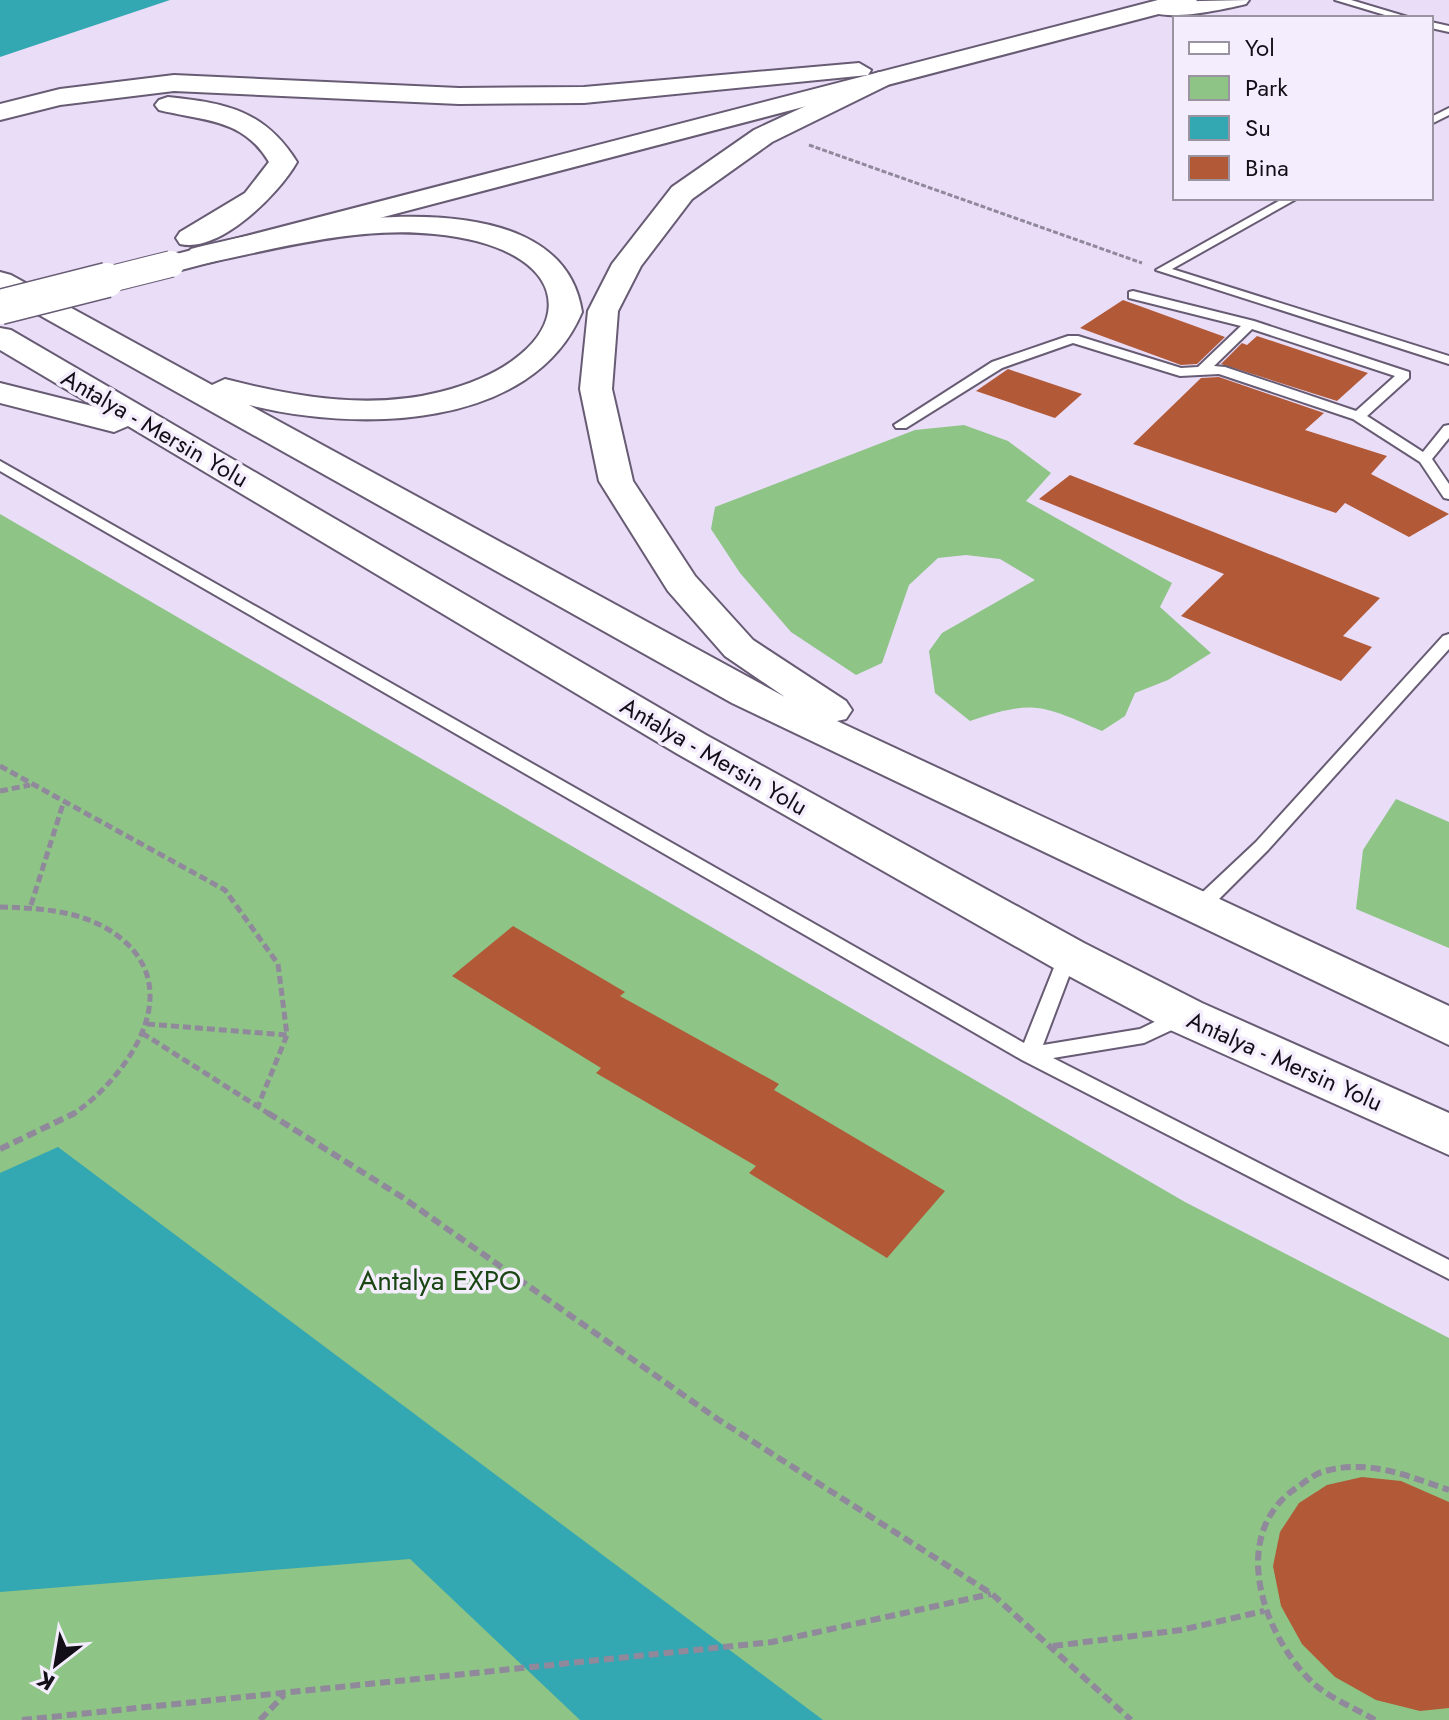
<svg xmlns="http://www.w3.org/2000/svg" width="1449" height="1720" viewBox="0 0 1449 1720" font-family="Jost,sans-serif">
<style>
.green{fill:#8ec486}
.water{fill:#33a7b2}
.building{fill:#b25937}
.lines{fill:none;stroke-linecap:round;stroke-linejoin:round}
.lane-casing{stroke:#675c73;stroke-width:4}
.street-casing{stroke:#675c73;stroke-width:4}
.secondary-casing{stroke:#675c73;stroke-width:4}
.highway-casing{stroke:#675c73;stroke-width:4}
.path-far2{stroke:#90889b;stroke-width:3;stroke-dasharray:5 2;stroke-linecap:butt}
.path-far1{stroke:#90889b;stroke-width:5;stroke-dasharray:8 4;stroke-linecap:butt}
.path{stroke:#90889b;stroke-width:6;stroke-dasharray:10 5;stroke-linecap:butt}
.lane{fill:#fff;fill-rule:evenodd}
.street{fill:#fff;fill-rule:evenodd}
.secondary{fill:#fff;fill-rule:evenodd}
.highway{fill:#fff;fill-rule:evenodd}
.secondary-bridge-far1-casing{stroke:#675c73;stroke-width:28;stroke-linecap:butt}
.secondary-bridge-casing{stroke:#675c73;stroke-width:37;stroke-linecap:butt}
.secondary-bridge-far1{stroke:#fff;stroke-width:26}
.secondary-bridge{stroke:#fff;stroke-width:34}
.labels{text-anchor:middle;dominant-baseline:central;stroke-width:7;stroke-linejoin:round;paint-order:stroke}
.street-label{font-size:24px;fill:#130f18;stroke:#f4edfd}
.near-park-label{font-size:28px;fill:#194613;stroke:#f4edfd}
</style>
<rect width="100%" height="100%" fill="#e9ddf8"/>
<!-- green -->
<g class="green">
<path d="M964 425 1008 441 1051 473 1026 501 1172 583 1160 607 1211 653 1168 680 1135 693 1125 716 1102 731C1042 705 1033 699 970 721L935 693 929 651 942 633 1035 580 1000 559 966 555 938 558 909 585 882 663 856 675 791 632 740 573 711 529 715 507 915 430Z"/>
<polygon points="0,514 1185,1202 1449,1338 1449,1720 0,1720"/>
<polygon points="1396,799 1449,822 1449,948 1356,909 1363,850"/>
</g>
<!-- water -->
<g class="water">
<polygon points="0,0 170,0 0,57"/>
<polygon points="58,1147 823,1720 580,1720 410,1559 0,1592 0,1173"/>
</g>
<!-- building -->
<g class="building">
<polygon points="1123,300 1225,337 1197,364 1181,365 1080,328"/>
<polygon points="1257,336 1368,373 1337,401 1221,364 1242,343 1247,345"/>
<polygon points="1008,369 1082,394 1055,418 976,391"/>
<polygon points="1219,377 1324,413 1305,430 1387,456 1371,474 1449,514 1409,537 1345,503 1336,513 1133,444 1201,378"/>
<polygon points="1070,475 1380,598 1343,636 1372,647 1341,681 1181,616 1224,574 1039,499"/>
<polygon points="513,926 625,992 620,996 779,1084 774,1090 945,1191 887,1258 749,1173 756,1166 596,1073 601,1068 452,976"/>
<polygon points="1362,1477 1401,1481 1449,1502 1449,1708 1420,1711 1376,1700 1335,1677 1302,1644 1281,1606 1273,1566 1280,1532 1299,1503 1327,1485"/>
</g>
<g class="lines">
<defs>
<g id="lane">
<polygon points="1335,0 1351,0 1411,18 1395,18"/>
<polygon points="1431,22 1449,26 1449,32 1431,28"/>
<polygon points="1449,108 1449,115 1431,124 1431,117"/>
<polygon points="1284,198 1298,198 1172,269 1449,356 1449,364 1156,270"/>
<path d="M1133 291 1254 321 1409 372V378L1367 416 1423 452 1444 426 1449 425V438L1432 459 1449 484V499L1444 498 1420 462 1353 419 1219 374 1180 376 1073 343 1002 368 906 428H896L894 425 992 362 1068 336H1078L1181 368 1198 367 1241 326 1129 298V292ZM1252 329 1395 376 1356 411 1225 367 1214 366Z"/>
<polygon points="0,461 1024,1043 1059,955 1061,950 1075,950 1077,955 1043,1045 1140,1029 1177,1011 1191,1011 1194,1016 1191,1021 1144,1043 1053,1058 1449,1260 1449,1279 1022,1060 0,471"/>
<polygon points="1449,634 1449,649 1268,850 1205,913 1191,913 1189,908 1191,903 1256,842 1443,636"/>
</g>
<path id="street" d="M1249 0 1246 4C1225 9 1160 24 1145 8L1155 2Z"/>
<polygon id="secondary" points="1158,0 1197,0 1193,5 181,270 161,270 156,264 161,258"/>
<g id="highway">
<polygon points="859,63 871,70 868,75 584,103 459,104 174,91 60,105 0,120 0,104 60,89 174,75 459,88 584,87"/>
<path d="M879 72 888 75 892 80 888 85 772 142 692 199 641 266 618 311 612 389 633 481 695 576 753 640 846 701 852 710 846 719 837 721 1449 1006V1045L732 703 0 293V272L11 275 212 385 225 379C295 397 369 410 440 392 580 357 592 249 434 234 356 226 277 249 201 264L191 261 186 255 191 249C286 225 560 166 582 312 532 431 356 432 249 405L785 697 725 656 668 591 599 481 580 389 588 311 612 264 672 187 754 130Z"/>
<path d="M168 97C226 103 264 110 297 162 279 194 219 254 180 244L176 238 180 232 245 193 269 162C243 118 203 121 159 110L155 105 159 100Z"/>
<polygon points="0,328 11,330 706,735 1084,943 1202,1003 1449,1113 1449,1155 1168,1029 1052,967 676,753 128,426 114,432 0,403 0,383 96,407 0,350"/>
</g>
</defs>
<!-- lane casing -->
<use href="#lane" class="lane-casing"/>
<!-- street casing -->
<use href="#street" class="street-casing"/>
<!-- secondary casing -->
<use href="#secondary" class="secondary-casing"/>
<!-- highway casing -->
<use href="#highway" class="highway-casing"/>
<!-- path-far2 -->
<polyline class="path-far2" points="809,145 1142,263"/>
<!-- path-far1 -->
<g class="path-far1">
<polyline points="0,766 225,890 278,964 287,1035 258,1106"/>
<polyline points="0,791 30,785"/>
<polyline points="31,905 63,804"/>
<path d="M0 907C43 908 89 911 123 940 187 995 124 1080 72 1115"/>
<polyline points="147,1024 287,1035"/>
<polyline points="142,1033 271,1115"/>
</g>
<!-- path -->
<g class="path">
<polyline points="268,1113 402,1197 716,1418 992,1594 1131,1720"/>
<polyline points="0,1149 75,1113"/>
<polyline points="1053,1646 1181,1630 1264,1611"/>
<polyline points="22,1720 772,1642 991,1594"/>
<polyline points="260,1720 284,1695"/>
<path d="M1375 1720C1355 1708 1329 1698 1312 1682 1262 1634 1227 1532 1299 1486 1306 1481 1316 1473 1325 1471 1369 1459 1408 1476 1449 1490"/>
</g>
<!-- lane -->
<use href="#lane" class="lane"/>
<!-- street -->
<use href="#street" class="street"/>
<!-- secondary -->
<use href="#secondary" class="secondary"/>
<!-- highway -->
<use href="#highway" class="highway"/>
<defs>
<polyline id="secondary-bridge-far1" points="99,282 171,264"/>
<polyline id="secondary-bridge" points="0,307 107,280"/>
</defs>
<!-- secondary-bridge-far1 casing -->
<use href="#secondary-bridge-far1" class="secondary-bridge-far1-casing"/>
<!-- secondary-bridge casing -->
<use href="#secondary-bridge" class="secondary-bridge-casing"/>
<!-- secondary-bridge-far1 -->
<use href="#secondary-bridge-far1" class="secondary-bridge-far1"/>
<!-- secondary-bridge -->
<use href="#secondary-bridge" class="secondary-bridge"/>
</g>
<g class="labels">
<!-- street labels -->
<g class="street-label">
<text transform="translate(155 428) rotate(30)">Antalya - Mersin Yolu</text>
<text transform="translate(714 756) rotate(30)">Antalya - Mersin Yolu</text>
<text transform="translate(1285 1061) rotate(24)">Antalya - Mersin Yolu</text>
</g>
<!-- near-park labels -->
<g class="near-park-label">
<text x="440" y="1280">Antalya EXPO</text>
</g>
</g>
<!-- legend -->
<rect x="1173" y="16" width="260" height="184" fill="#f4edfd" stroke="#9a94a1" stroke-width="2"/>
<rect x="1189" y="42" width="40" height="12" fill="#ffffff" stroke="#9a94a1" stroke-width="2"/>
<text x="1245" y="56" font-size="24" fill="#130f18">Yol</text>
<rect x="1189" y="76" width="40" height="24" fill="#8ec486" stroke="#9a94a1" stroke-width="2"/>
<text x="1245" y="96" font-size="24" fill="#130f18">Park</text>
<rect x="1189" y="116" width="40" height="24" fill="#33a7b2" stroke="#9a94a1" stroke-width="2"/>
<text x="1245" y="136" font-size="24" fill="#130f18">Su</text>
<rect x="1189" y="156" width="40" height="24" fill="#b25937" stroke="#9a94a1" stroke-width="2"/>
<text x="1245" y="176" font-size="24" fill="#130f18">Bina</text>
<!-- north arrow -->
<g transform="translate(56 1664) rotate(211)" stroke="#f4edfd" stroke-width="6" paint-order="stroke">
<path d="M0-6L14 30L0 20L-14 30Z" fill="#130f18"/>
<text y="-12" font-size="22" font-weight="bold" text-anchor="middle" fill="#130f18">K</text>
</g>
</svg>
